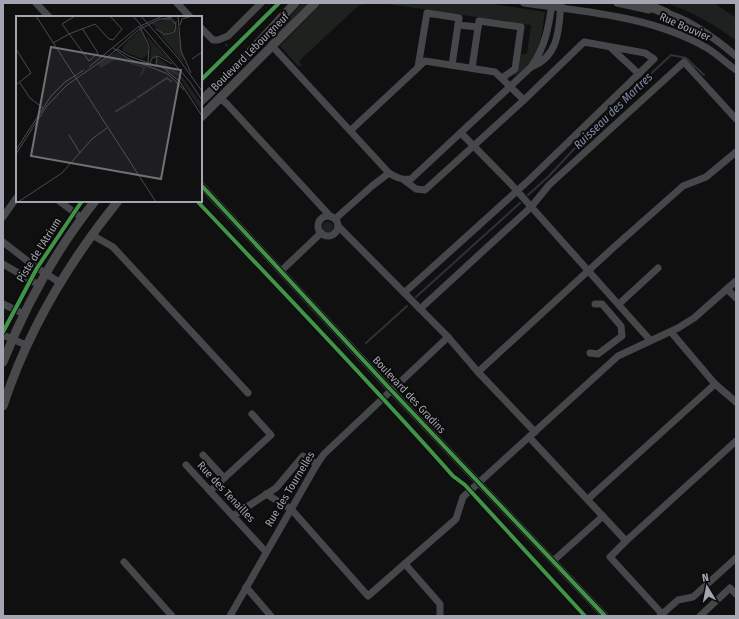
<svg xmlns="http://www.w3.org/2000/svg" width="739" height="619" viewBox="0 0 739 619" font-family="'Fira Sans Condensed',sans-serif">
<style>
.green{fill:#1d221e}
.lines{fill:none;stroke-linecap:round;stroke-linejoin:round}
.stream{stroke:#2c3238;stroke-width:2}
.path{stroke:#48484b;stroke-width:1;stroke-dasharray:2 3;stroke-linecap:butt}
.minor{stroke:#46474a;stroke-width:7}
.major{stroke:#49494c;stroke-width:9}
.highway{stroke:#48484b;stroke-width:10}
.cycleway-casing{stroke:#0b0b0c;stroke-width:6}
.cycleway{stroke:#419447;stroke-width:4}
.labels{text-anchor:middle;dominant-baseline:central;stroke-width:4;stroke-linejoin:round;paint-order:stroke}
.street-label{font-size:11px;fill:#a3a5b0;stroke:#0b0b0c}
.water-label{font-size:12px;font-style:italic;fill:#7d8ea8;stroke:#0b0b0c}
.inset-river{fill:none;stroke:#2c3238;stroke-width:2}
.inset-road{fill:none;stroke:#4b4c51;stroke-width:1}
.view{fill:#707178;fill-opacity:0.15;stroke:#707178;stroke-width:2}
.inset-edge{fill:none;stroke:#a3a5b0;stroke-width:2}
</style>
<rect width="100%" height="100%" fill="#101011"/>
<!-- green -->
<g class="green">
<polygon points="302,3 308,3 269,44 268,42"/>
<polygon points="322,3 369,3 358,6 299,61 302,65 299,67 280,46"/>
<path d="M381 3H486L545 12C540 42 542 59 513 77L519 69 521 54H527L531 25Z"/>
<path d="M666 3H714L736 18V40C714 25 692 11 666 3Z"/>
<circle cx="328" cy="227" r="5.5"/>
</g>
<g class="lines">
<!-- stream -->
<g class="stream">
<polyline points="528,195 549,176 602,119 671,55 686,58 704,75"/>
<polyline points="416,297 520,203"/>
<polyline points="366,343 407,306"/>
</g>
<!-- path -->
<polyline class="path" points="226,44 230,50"/>
<!-- minor -->
<g class="minor">
<polyline points="36,3 49,17"/>
<polyline points="177,3 190,17"/>
<path d="M524 3C586 12 652 16 707 48 717 54 726 63 736 70"/>
<path d="M552 3C549 26 545 48 531 67 559 57 559 29 561 3"/>
<polyline points="617,3 649,10"/>
<path d="M663 12C690 19 716 39 736 56"/>
<polyline points="458,25 478,27"/>
<polyline points="201,28 213,40 218,40 228,36 261,3"/>
<path d="M273 47 389 173C397 178 402 180 411 179L531 67"/>
<polyline points="610,47 639,74"/>
<polyline points="418,67 427,13 459,18 452,65"/>
<polyline points="472,68 479,21 521,27 515,69 502,78"/>
<polyline points="220,98 227,104 331,217"/>
<polyline points="351,130 425,61 495,72 524,100"/>
<polyline points="461,133 510,183 650,340"/>
<polyline points="404,180 416,189 425,190 524,100 584,42 645,53 654,59 528,181 404,293"/>
<polyline points="201,185 391,390 605,616"/>
<polyline points="59,201 82,218"/>
<circle cx="328" cy="226" r="10"/>
<polyline points="3,217 17,197"/>
<polyline points="335,219 372,186 389,173"/>
<polyline points="338,226 448,337 478,372 535,432"/>
<polyline points="92,235 113,247 248,393"/>
<polyline points="3,242 34,266 59,282"/>
<polyline points="3,264 39,285"/>
<polyline points="281,271 321,233"/>
<polyline points="727,289 736,298"/>
<polyline points="3,304 24,314"/>
<polyline points="619,304 658,268"/>
<polyline points="420,309 531,207 549,185 684,62 736,119"/>
<polyline points="671,332 715,384 736,402"/>
<polyline points="3,335 26,345"/>
<polyline points="590,353 598,354 622,336 621,326 602,304 595,304"/>
<polyline points="478,372 613,248 683,186 706,177 736,152"/>
<polyline points="529,437 626,541 736,441"/>
<polyline points="203,455 224,478"/>
<polyline points="186,465 266,552"/>
<polyline points="210,491 271,435 252,414"/>
<polyline points="266,494 291,509 368,596 456,519 463,497 618,356 678,328 694,318 736,281"/>
<polyline points="588,499 715,384"/>
<polyline points="233,516 276,488 303,456 317,464"/>
<polyline points="626,541 610,557 664,616"/>
<polyline points="553,561 603,516"/>
<polyline points="124,562 172,616"/>
<polyline points="405,564 440,604 440,616"/>
<polyline points="246,587 271,616"/>
<polyline points="230,616 317,464 324,454 448,337"/>
<polyline points="660,616 678,600 693,597 736,558"/>
<polyline points="700,616 730,588 736,594"/>
</g>
<!-- major -->
<g class="major">
<polyline points="201,101 237,66 295,3"/>
<polyline points="201,117 315,3"/>
<path d="M3 362C26 304 56 250 95 201"/>
<path d="M3 406C28 330 68 263 118 201"/>
</g>
<!-- highway -->
<polyline class="highway" points="642,3 666,13"/>
<defs>
<g id="cycleway">
<polyline points="201,80 279,3"/>
<polyline points="201,185 391,390 605,616"/>
<path d="M197 201C283 292 370 382 453 476L465 485 585 616"/>
<polyline points="3,332 37,268 82,201"/>
</g>
</defs>
<!-- cycleway casing -->
<use href="#cycleway" class="cycleway-casing"/>
<!-- cycleway -->
<use href="#cycleway" class="cycleway"/>
</g>
<g class="labels">
<!-- street labels -->
<g class="street-label">
<text transform="translate(685 27) rotate(24)">Rue Bouvier</text>
<text transform="translate(250 52) rotate(-45)">Boulevard Lebourgneuf</text>
<text transform="translate(39 250) rotate(-58)">Piste de l'Atrium</text>
<text transform="translate(409 395) rotate(47)">Boulevard des Gradins</text>
<text transform="translate(290 489) rotate(-59)">Rue des Tournelles</text>
<text transform="translate(226 492) rotate(47)">Rue des Tenailles</text>
</g>
<!-- water labels -->
<g class="water-label">
<text transform="translate(613 111) rotate(-44)">Ruisseau des Martres</text>
</g>
</g>
<!-- overview -->
<g transform="translate(16 16)">
<rect width="186" height="186" fill="#101011"/>
<path d="M154 3 159 7 157 15 153 18 145 16 135 7ZM161 8 168 45 167 46 143 17 155 19ZM125 13 132 30V38L126 43 107 35V30ZM130 19 154 44V45L143 39 134 42 135 31ZM100 36 112 44 130 50 127 58 123 61 127 52 101 43 85 52 82 48ZM142 42 164 58 186 88V96L163 61 140 47Z" fill="#1d221e"/>
<path class="inset-river" d="M121 82 151 62 156 66M99 96 120 83"/>
<path class="inset-road" d="M20 0 140 186M59 0 46 8 73 45 82 37 66 12M117 0 174 66 186 84M125 0 162 42 186 75M162 0 165 35 175 57M147 3H156L159 8M164 9 166 3 176 0M124 11 133 30 132 47M140 13 148 18H154L159 15 160 5M37 27 53 18 79 8 93 23 97 24 106 13 94 0M97 32 111 42 152 58 168 74M0 33 15 57 0 69M101 33 113 40 141 50M141 41 140 48 151 54M176 43 186 36M134 47 136 42 142 40 156 48M73 51 122 11 147 0M150 54 164 66 186 100M4 67 14 82 27 92M53 119 64 137M0 134 35 80 49 66 68 54M0 138 30 91 51 69 94 39 122 14 142 4 160 0M2 186 46 157 76 123 91 112"/>
<path class="view" d="M35 31 165 54 145 163 15 140Z"/>
<rect width="186" height="186" class="inset-edge"/>
</g>
<!-- border -->
<rect width="739" height="619" fill="none" stroke="#a3a5b0" stroke-width="8"/>
<!-- north arrow -->
<g transform="translate(707 587) rotate(350)" stroke="#0b0b0c" stroke-width="3" paint-order="stroke">
<path d="M0-3L7 15L0 10L-7 15Z" fill="#a3a5b0"/>
<text y="-6" font-size="11" font-weight="bold" text-anchor="middle" fill="#a3a5b0">N</text>
</g>
</svg>
